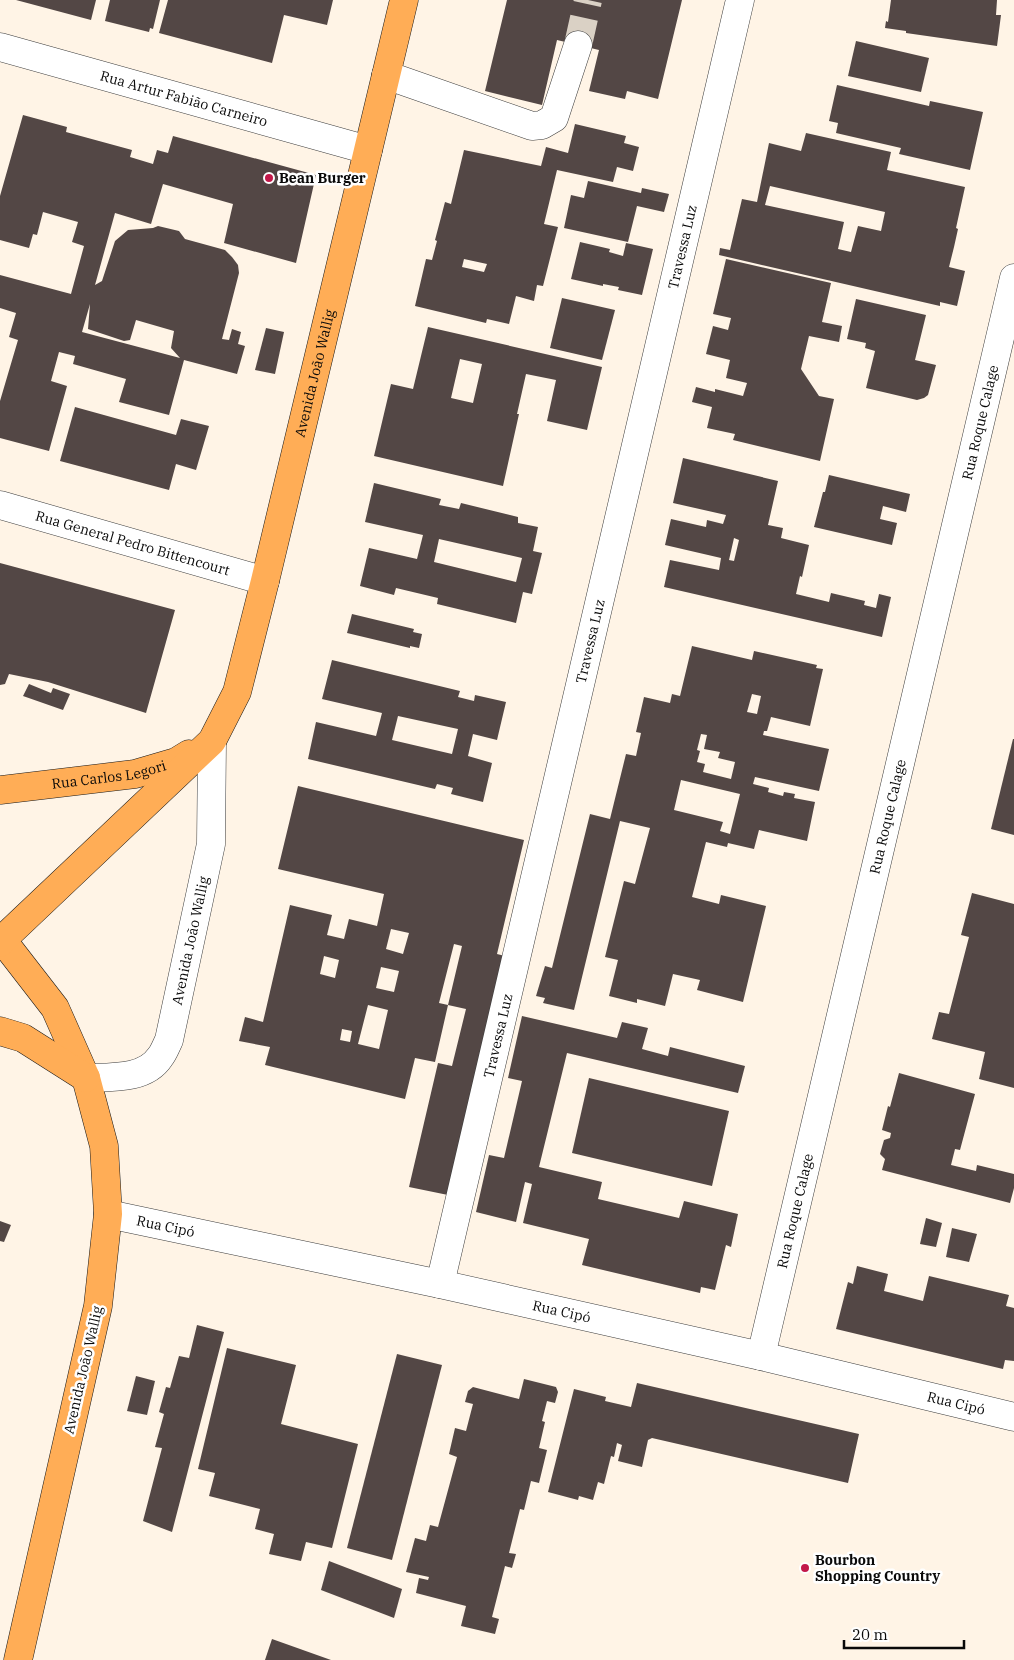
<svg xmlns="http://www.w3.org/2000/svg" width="1014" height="1660" viewBox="0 0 1014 1660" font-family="'IBM Plex Serif',serif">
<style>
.building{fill:#534745;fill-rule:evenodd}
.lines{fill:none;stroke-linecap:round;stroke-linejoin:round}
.minor-tunnel{stroke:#dad1c5;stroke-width:28;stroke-dasharray:28 14;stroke-linecap:butt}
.minor-casing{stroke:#3c3c3c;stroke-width:29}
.major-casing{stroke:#1a1a1a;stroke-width:29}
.minor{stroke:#fff;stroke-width:28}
.major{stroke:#ffad56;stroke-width:28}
.poi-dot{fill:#c3184a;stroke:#fff;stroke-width:2}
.labels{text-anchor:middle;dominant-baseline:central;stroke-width:5;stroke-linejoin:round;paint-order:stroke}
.street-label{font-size:14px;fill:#090909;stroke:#fff}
.poi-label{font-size:14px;font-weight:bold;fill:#090909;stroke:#fff;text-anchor:start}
</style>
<rect width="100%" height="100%" fill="#fff4e6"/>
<!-- building -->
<g class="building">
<polygon points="16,0 96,0 91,20"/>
<polygon points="110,0 160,0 153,29 150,28 149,32 105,21"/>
<polygon points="168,0 333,0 327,25 284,15 272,63 159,33"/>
<polygon points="507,0 682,0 658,99 627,91 625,99 589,91 599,50 557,40 542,105 485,91"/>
<polygon points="891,0 997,0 996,15 1001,15 997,46 906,33 906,31 885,28 886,21 888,22"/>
<polygon points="856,41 929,58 921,92 848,76"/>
<polygon points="837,85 929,106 930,101 983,112 970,170 899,154 901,148 836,133 838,123 829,121"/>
<path d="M23 115 67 127 66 132 132 150 130 157 153 164 157 150 168 153 173 136 316 175 296 263 224 243 233 204 163 184 151 224 115 213 95 285 102 281 115 241 128 230 153 228 158 226 179 231 185 239 225 250 232 257 238 265 239 273 222 339 229 340 232 329 241 332 238 344 245 346 237 374 184 360 169 415 119 402 126 379 73 364 75 356 59 352 51 381 67 386 49 451 0 438V401L18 340 9 337 16 313 0 308V275L71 294 84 246 72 242 78 222 43 212 37 235 33 234 29 248 0 240V196ZM90 304 88 329 124 341 130 340 136 320 174 331 171 348 180 358 82 332Z"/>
<path d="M575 124 626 136 624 143 639 147 633 171 617 167 613 182 557 170 544 224 558 227 543 286 537 285 534 301 516 296 509 324 487 319 486 323 415 306 426 259 432 260 437 241 435 240 445 202 451 204 464 150 541 166 546 147 568 153ZM464 259 487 264 484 272 462 267Z"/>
<path d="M806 133 891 152 887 170 965 187 956 228 958 229 954 247 949 267 965 271 957 306 940 302V306L719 255 720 248 730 250 742 199 757 202 769 143 801 151ZM770 186 885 212 881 231 858 226 851 252 838 249 844 222 765 205Z"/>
<polygon points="588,181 641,193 642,188 669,194 664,212 637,206 628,242 564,228 571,195 584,198"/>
<polygon points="580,242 610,249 609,252 623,256 626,243 653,249 642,295 618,290 619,287 603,284 603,286 571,279"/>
<polygon points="726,259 831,283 822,322 842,326 839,342 809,336 801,369 819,396 834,399 820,461 733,440 735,434 707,428 712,407 692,402 696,387 715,392 715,389 743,396 747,383 726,378 730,360 706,354 713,326 728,330 731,318 713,314"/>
<polygon points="562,298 615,310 602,360 550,348"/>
<polygon points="856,299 926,315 915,360 936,365 928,395 924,398 917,400 866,388 875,351 865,348 866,343 847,339"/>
<path d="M428 327 602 367 587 430 547 421 556 380 526 374 517 414H519L503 486 374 456 391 384 413 389ZM460 359 482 364 473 403 451 398Z"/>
<polygon points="266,328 284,332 275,374 255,370"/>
<polygon points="75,407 176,435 181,419 209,426 196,470 176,464 169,490 60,461"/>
<path d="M683 458 778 481 768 525 783 528 781 538 809 545 802 577 800 576 796 594 829 602 831 593 865 601 864 605 876 608 879 594 891 597 882 637 664 587 670 560 719 570 721 558 665 545 671 519 706 527 707 520 723 524 726 515 673 503ZM734 538 739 540 734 561 729 560Z"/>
<polygon points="829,475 910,494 906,512 883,506 880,519 897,523 892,545 814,527 823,492 825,492"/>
<path d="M374 483 441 499 439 505 459 509 461 503 518 517V523L538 527 533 551 542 553 532 594 523 592 516 623 437 604 438 598 396 588 394 595 360 586 369 548 417 559 423 535 365 522ZM439 539 522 558 516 582 434 562Z"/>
<polygon points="0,563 175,610 146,713 48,682 9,674 5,684 0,685"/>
<polygon points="352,614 414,629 413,632 422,634 419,648 410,646 410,648 347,633"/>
<path d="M692 646 752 660 754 651 817 665 816 668 823 669 810 726 771 717 767 731H764L763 735 829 749 819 791 755 777 753 784 769 788 768 792 783 796 784 792 795 794 794 798 815 802 807 841 759 830 754 849 728 843 727 847 706 842 692 897 719 904 721 895 766 906 743 1002 697 990 700 980 673 974 665 1006 637 999V1003L609 996 618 960 605 957 624 881 635 884 650 828 620 821 574 1010 543 1003 545 998 536 996 545 966 552 968 590 814 610 819 626 754 636 756 641 733 636 732 644 697 670 703 672 694 680 696ZM752 694 761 696 757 714 747 712ZM701 734 707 735 704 749 720 752 718 758 735 762 731 779 703 772 705 764 697 762 700 751 697 750ZM681 780 740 794 730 834 720 831 723 822 674 810Z"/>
<path d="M332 660 460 691 458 697 474 701 475 695 506 702 497 740 473 734 468 756 492 763 483 802 451 794 453 788 437 784 435 789 308 759 316 722 376 736 382 713 322 699ZM398 716 458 729 452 754 392 740Z"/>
<polygon points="29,684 51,693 53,688 70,694 63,710 23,696"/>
<polygon points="1013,739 1014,739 1014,835 991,829"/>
<path d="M298 786 524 840 497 954 505 956 448 1195 409 1187 438 1063 452 1066 466 1009 448 1005 462 946 454 944 439 1003 448 1005 435 1062 415 1058 405 1099 265 1065 270 1047 239 1041 245 1017 263 1022 290 905 332 915 327 935 344 939 349 919 377 926 384 894 278 869ZM391 929 409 933 403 954 386 949ZM324 956 339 960 335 978 320 974ZM381 967 399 971 394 992 376 988ZM368 1005 388 1010 379 1049 358 1044ZM342 1029 352 1031 350 1042 340 1040Z"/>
<polygon points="972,893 1014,904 1014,1088 979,1079 985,1052 932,1039 939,1012 949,1014 969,937 961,935"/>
<polygon points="522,1016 617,1038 622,1022 648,1028 642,1049 668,1056 670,1047 745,1066 738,1093 567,1053 539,1167 602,1182 598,1199 679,1218 684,1201 738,1214 731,1247 726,1245 715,1290 701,1287 700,1293 582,1265 589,1239 523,1223 532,1184 525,1182 516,1222 476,1212 489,1155 504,1158 522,1081 508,1078"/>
<polygon points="899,1073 975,1094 960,1150 955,1149 951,1165 976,1171 977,1165 1014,1174 1014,1188 1010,1203 882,1170 885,1159 880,1154 884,1140 890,1138 891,1133 882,1130 888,1106 890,1107"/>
<polygon points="589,1078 729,1111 712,1186 572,1153"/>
<polygon points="926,1218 942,1223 936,1247 920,1244"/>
<polygon points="0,1221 11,1225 4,1242 0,1241"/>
<polygon points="952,1228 977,1234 969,1262 946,1257"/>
<polygon points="857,1266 888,1274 884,1291 923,1301 929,1276 1009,1295 1006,1306 1014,1308 1014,1361 1005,1360 1003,1369 836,1329 848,1282 853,1284"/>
<polygon points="197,1325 224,1332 172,1532 143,1521 162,1448 155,1447 164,1414 159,1412 166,1387 170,1388 179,1356 189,1358"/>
<polygon points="227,1348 296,1365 281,1424 358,1444 332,1548 306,1542 301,1561 269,1554 274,1534 255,1529 260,1509 209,1496 215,1473 198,1469"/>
<polygon points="397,1354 442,1365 392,1560 347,1548"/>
<polygon points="136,1376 155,1381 147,1415 127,1411"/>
<polygon points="524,1379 556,1387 558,1392 555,1403 547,1401 542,1421 545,1422 539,1448 547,1450 539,1483 531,1481 524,1510 520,1509 509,1553 516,1554 512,1568 505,1566 492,1617 499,1619 495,1634 461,1626 466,1606 416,1593 419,1578 428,1580 429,1577 406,1572 415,1538 426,1541 430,1525 438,1527 457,1457 449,1454 455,1428 466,1431 473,1404 465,1402 468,1391 473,1387 519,1399"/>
<polygon points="637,1383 859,1434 848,1483 652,1438 648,1440 642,1467 618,1461 622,1445 617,1443 614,1457 611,1456 604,1484 598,1482 593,1500 579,1496 578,1500 548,1492 574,1389 606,1397 605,1401 631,1407"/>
<polygon points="329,1561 402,1589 394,1618 321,1590"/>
<polygon points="272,1639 331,1660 265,1660"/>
</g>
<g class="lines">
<!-- minor-tunnel -->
<polyline class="minor-tunnel" points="578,45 588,0"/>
<defs>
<g id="minor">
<path id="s1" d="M0 47 368 150"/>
<polyline points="386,75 532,126 542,125 554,118 578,45"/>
<path id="s2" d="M0 505 265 581"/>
<path id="s3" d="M86 1078C110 1077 145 1080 160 1057 164 1052 166 1046 169 1040L211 844 212 741"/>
<path id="s4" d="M108 1214 440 1284 761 1356 1014 1417"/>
<path id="s5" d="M440 1284 740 0"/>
<path id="s6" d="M761 1356 1014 278"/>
</g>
<g id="major">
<path id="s7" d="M0 790 135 774 176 762 189 754"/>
<polyline points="0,937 55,1008 86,1078 104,1146 108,1214 98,1306 18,1660"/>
<path id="s8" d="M0 943 3 939 212 741 237 692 265 581 404 0"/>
<polyline points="0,1031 23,1038 86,1078"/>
</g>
</defs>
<!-- minor casing -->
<use href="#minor" class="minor-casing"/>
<!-- major casing -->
<use href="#major" class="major-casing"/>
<!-- minor -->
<use href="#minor" class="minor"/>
<!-- major -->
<use href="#major" class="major"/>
</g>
<!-- markers -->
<g class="poi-dot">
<circle cx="269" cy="178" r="5"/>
<circle cx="805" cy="1568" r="5"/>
</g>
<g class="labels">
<!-- street labels -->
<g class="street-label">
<text stroke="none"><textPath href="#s1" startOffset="191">Rua Artur Fabião Carneiro</textPath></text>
<text stroke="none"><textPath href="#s5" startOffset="1065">Travessa Luz</textPath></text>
<text stroke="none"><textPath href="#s8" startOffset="676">Avenida João Wallig</textPath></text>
<text stroke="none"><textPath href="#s6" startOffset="959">Rua Roque Calage</textPath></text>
<text stroke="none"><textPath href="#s2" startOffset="138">Rua General Pedro Bittencourt</textPath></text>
<text stroke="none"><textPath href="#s5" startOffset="660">Travessa Luz</textPath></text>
<text stroke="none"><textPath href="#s7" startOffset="110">Rua Carlos Legori</textPath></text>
<text stroke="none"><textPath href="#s6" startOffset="554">Rua Roque Calage</textPath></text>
<text stroke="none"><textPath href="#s3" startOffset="201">Avenida João Wallig</textPath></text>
<text stroke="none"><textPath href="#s5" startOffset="255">Travessa Luz</textPath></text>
<text stroke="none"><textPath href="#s6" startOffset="149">Rua Roque Calage</textPath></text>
<text stroke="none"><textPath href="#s4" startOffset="59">Rua Cipó</textPath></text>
<text stroke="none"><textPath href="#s4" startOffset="464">Rua Cipó</textPath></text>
<text transform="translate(83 1370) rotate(-77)">Avenida João Wallig</text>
<text stroke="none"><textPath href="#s4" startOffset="869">Rua Cipó</textPath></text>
</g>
<!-- poi labels -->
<g class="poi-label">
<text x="279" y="178">Bean Burger</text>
<text x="815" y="1560">Bourbon<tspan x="815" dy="16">Shopping Country</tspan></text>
</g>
</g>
<!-- scale -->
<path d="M844 1640v8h120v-8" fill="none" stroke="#090909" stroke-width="2.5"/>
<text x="852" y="1640" font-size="15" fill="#090909" stroke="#ffffff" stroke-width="4" paint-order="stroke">20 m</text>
</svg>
